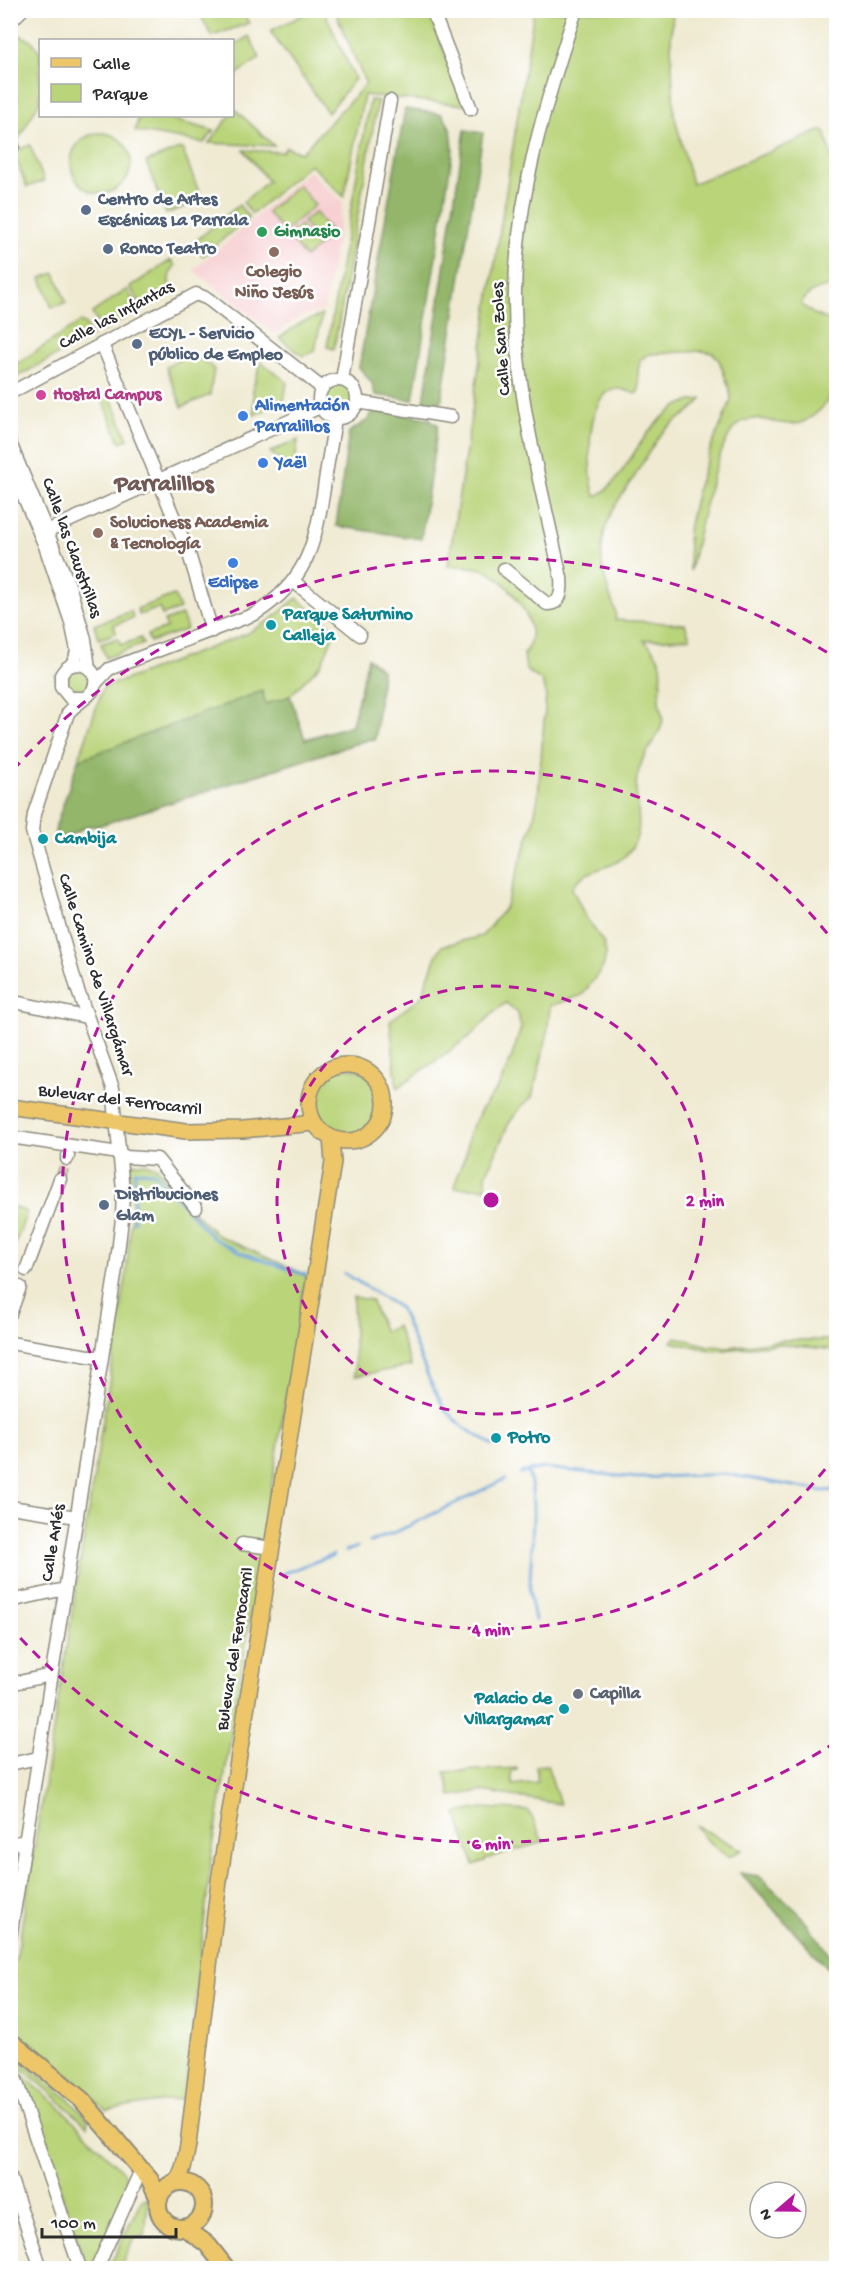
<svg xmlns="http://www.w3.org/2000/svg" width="847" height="2279" viewBox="0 0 847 2279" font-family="'Gochi Hand',sans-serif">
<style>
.built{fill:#f7cfd1}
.green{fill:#bad47a;stroke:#728052;stroke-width:1.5}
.forest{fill:#93b66a;stroke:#5f704a;stroke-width:1.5}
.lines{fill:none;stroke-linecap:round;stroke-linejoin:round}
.stream{stroke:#66a0d5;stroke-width:3}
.minor-tunnel{stroke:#c8c4b0;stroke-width:12;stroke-dasharray:12 6;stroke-linecap:butt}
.minor-casing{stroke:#8d8a7e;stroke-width:15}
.major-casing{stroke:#8d8a7e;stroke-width:18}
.highway-casing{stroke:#8d8a7e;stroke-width:20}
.minor{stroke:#fff;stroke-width:12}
.major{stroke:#ecc669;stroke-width:15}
.highway{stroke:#ecc669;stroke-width:16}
.ring{fill:none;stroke:#b5179e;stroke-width:3;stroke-dasharray:10 8}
.service-dot{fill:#5c6f8a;stroke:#fff;stroke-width:2}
.leisure-dot{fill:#2e9e5b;stroke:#fff;stroke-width:2}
.education-dot{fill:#8d6e63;stroke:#fff;stroke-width:2}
.hotel-dot{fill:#d1479c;stroke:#fff;stroke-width:2}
.shop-dot{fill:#3f7fe0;stroke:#fff;stroke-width:2}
.culture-dot{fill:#0f9aa8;stroke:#fff;stroke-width:2}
.worship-dot{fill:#6b7280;stroke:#fff;stroke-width:2}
.labels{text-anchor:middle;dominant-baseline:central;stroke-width:5;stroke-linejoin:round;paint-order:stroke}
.service-label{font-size:18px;font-weight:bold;fill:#4e5e75;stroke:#fff;text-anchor:start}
.leisure-label{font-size:18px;font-weight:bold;fill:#27864d;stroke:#fff;text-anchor:start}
.education-label{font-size:18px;font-weight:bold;fill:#785e54;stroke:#fff}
.street-label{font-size:18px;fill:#2b2b2b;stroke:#fff}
.hotel-label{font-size:18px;font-weight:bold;fill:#b23c85;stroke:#fff;text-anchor:start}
.shop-label{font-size:18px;font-weight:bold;fill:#366cbe;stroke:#fff;text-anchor:start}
.culture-label{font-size:18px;font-weight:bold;fill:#0d838f;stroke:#fff;text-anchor:start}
.worship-label{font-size:18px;font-weight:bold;fill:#5b616d;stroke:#fff;text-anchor:start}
.district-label{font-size:24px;font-weight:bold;fill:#715956;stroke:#fff}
.centre{fill:#b5179e;stroke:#fff;stroke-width:3}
.ring-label{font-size:18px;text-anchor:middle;font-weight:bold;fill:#b5179e;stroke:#fff;stroke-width:5;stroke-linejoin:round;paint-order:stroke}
</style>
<rect width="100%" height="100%" fill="#fff"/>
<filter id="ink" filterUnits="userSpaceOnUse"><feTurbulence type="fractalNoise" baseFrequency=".0167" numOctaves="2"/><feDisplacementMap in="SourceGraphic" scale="12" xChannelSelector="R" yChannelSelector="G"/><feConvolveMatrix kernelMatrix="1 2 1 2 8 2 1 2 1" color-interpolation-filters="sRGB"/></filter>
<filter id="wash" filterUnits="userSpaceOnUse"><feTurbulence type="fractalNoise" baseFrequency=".008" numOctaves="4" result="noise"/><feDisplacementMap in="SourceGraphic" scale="24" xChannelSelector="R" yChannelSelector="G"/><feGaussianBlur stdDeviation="1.35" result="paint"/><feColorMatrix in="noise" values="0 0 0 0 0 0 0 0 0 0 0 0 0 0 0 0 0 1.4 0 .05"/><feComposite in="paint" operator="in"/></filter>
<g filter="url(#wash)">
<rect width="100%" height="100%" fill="#efead1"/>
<!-- built -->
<polygon class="built" points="309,171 343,203 324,310 298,318 275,334 193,270"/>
<!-- green -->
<g class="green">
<polygon points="198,11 242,11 249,23 212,36"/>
<polygon points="311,11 324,11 355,79 328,113 270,31"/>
<polygon points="335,11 429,11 464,105 364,95 344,197 310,164 252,214 243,202 268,181 244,150 282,152 286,147 301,153 366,84"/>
<path d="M534 11H673L671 42 674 114 692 184 822 130 825 131 836 175V284C821 289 809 289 801 304L814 314 836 323C836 341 840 361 836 378 835 389 827 403 820 410 814 415 808 420 801 423 779 429 753 408 735 427 715 448 697 540 690 571L688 530 697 489 710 450 731 401 730 390 719 360 713 353 702 351 649 354 640 360 638 371 639 390 636 394C629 392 621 387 613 389 585 396 587 475 595 496 612 492 630 458 640 444 650 429 664 414 680 405 687 401 694 401 702 399 692 413 675 420 663 432 651 446 643 463 633 479 627 489 620 497 615 506 593 545 602 575 616 613L615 620 685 624 690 638 644 640C666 661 663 670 659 698 658 706 665 715 662 724 656 745 641 752 637 778 632 804 649 828 628 853 612 872 586 865 572 888L585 916 604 943 606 954 603 967 582 995 550 1006 547 1036 532 1097 522 1106 509 1123 486 1175V1188H455L458 1173 466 1154 469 1133 481 1110 499 1086 511 1059 521 1028 518 1013 506 1003C492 1011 484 1024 471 1035 447 1054 422 1070 397 1088L390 1021 421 997 436 956 442 946 482 936 505 908 533 823 538 797 546 696 542 681 526 670 524 654C528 648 532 640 531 632 529 610 503 575 481 569 471 566 459 566 448 566Z"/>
<polygon points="20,35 32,41 40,52 40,101 18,140 11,120 10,45"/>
<polygon points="249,36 260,58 237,74 233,75 233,46"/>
<polygon points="370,100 378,101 334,349 327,347"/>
<polygon points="235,109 274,146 209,143"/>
<polygon points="139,116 159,116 214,131 204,143 135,131"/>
<circle cx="101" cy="163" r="30"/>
<polygon points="30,145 44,181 27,187 13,152"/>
<polygon points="182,148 202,200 166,214 146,162"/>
<polygon points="298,185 315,205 284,232 267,212"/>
<polygon points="239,205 249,217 203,256 193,243"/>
<polygon points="315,212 333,234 321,244 303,222"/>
<polygon points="300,225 318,247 305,257 287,235"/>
<path d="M171 260 175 266C167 275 168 282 172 292L143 309 130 287Z"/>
<polygon points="55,273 66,302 52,308 41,278"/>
<polygon points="127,289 139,310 102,331 92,313"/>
<polygon points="322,315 315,351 303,356 279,338 301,323"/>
<polygon points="80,322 85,324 92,336 11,380 11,368"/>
<polygon points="192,352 214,369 210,395 182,407 166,367"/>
<polygon points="261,362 287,382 284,401 254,415 253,388"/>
<circle cx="339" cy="399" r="15"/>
<polygon points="109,393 128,439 120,442 101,396"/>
<polygon points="298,440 294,471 270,452"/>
<polygon points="174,595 180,609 162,615 159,608 139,615 137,609"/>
<polygon points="297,598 332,627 335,631 322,663 290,696 305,739 352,725 368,658 382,670 375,740 370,739 97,826 87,826 54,844 56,826 103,688 246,634 269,621"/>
<polygon points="131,611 133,618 114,625 116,633 99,639 94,625"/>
<polygon points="182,615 187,629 150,642 147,635 167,628 164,621"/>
<polygon points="118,638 121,645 141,638 143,644 106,658 101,644"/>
<circle cx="78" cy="681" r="12"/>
<circle cx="346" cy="1103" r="35"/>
<polygon points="134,1163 145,1163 156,1167 191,1210 217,1235 306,1275 211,1859 185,2098 106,2110 59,2067 11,2031 11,1972 17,1955 126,1277 132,1208 129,1164"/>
<polygon points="11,1206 27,1212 15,1245 11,1243"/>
<polygon points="353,1297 371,1300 384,1332 397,1326 411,1366 355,1376"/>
<polygon points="676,1337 709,1346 730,1347 783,1340 836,1340 836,1350 778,1344 715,1351 671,1342"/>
<polygon points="547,1765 560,1804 482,1791 451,1796 445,1772 517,1768 517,1770 511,1771 513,1785 538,1782 536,1766"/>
<polygon points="483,1808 529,1811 543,1842 485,1859 485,1861 474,1865 456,1813"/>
<polygon points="697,1826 742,1850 728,1857 703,1837"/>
<polygon points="10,2053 69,2099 88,2120 87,2126 43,2086 11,2060"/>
<polygon points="21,2074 63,2110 125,2174 128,2189 92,2268 87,2268"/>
<polygon points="148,2198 145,2236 135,2237 123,2261 122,2268 109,2268 141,2200"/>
</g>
<!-- forest -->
<g class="forest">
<polygon points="405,109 442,114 451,129 453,149 413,400 375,395 372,383 359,367"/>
<polygon points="465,130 483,133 441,403 424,401"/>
<polygon points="373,409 431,419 431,422 438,424 421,539 336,526 349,432 368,420"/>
<polygon points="368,658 382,670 375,740 370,739 97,826 87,826 54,844 56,826 78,760 262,691 266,704 290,696 305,740 352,725"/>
<polygon points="740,1873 759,1876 798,1912 836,1962 836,1982 830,1970"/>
</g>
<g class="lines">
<!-- stream -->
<g class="stream">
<polyline points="134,1222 135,1171 154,1172 214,1239 242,1253 306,1275"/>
<polyline points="344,1273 400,1308 430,1381 445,1410 463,1427 494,1446"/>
<polyline points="520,1473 544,1468 638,1478 726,1474 822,1491 836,1490"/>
<path d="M528 1473C538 1495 530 1559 530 1587 529 1597 533 1609 535 1620"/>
<polyline points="370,1542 394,1533 505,1479"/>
<polyline points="346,1551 357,1547"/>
<polyline points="282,1574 333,1555"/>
</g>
</g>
</g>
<g filter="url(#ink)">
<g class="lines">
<!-- minor-tunnel -->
<polyline class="minor-tunnel" points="60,1179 67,1159"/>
<defs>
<g id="minor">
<polyline points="432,10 471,109"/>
<polyline points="10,22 22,10"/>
<polyline points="10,140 13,146"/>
<polyline points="102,344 189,554 212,631"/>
<circle cx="338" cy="399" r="19"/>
<polyline points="342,380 390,101"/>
<polyline points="10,393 196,294 208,299 322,388"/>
<polyline points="357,402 451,417"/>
<polyline points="10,443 69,585 85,639 89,668"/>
<polyline points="10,465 45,546 71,622 77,650 75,659 71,665"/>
<polyline points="40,534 320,407"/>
<path d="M504 569 547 604C562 604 562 590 561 578 541 484 513 387 515 290 517 194 546 101 576 10"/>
<polyline points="293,581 360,635"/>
<path d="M95 684 109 669 255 614C307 581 315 545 324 488 327 465 332 441 335 418"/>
<polyline points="10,1001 86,1017"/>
<polyline points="10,1137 119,1153 126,1157 157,1159 196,1208"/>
<polyline points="67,1159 68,1156"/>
<polyline points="26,1270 60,1179"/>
<polyline points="10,1314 20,1287"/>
<polyline points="10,1343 101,1358"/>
<polyline points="10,1507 77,1517"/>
<polyline points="242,1544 272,1548"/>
<polyline points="10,1601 65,1589"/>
<polyline points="10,1684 51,1675"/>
<polyline points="10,1764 38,1758"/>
<polyline points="10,1844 26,1841"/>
<path d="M10 1938 116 1269 122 1219 123 1190 113 1088 77 988 32 831 34 814 68 713C75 704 87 699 93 690 104 670 74 652 61 675V687L70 698H83"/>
<polyline points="16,2080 80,2268"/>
<polyline points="10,2177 41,2268"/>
<polyline points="97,2268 141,2170"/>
</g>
<g id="major">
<circle cx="347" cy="1103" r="38"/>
<polyline points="10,1107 186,1131 243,1130 314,1123"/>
<path d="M175 2183C184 2172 185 2159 188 2145L219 1881 333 1162 331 1138"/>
</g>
<g id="highway">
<polyline points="10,2041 82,2100 150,2180 159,2199"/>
<circle cx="181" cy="2205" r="23"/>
<polyline points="185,2228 207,2244 226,2268"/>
</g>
</defs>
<!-- minor casing -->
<use href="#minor" class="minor-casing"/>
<!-- major casing -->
<use href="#major" class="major-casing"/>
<!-- highway casing -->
<use href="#highway" class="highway-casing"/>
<!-- minor -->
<use href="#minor" class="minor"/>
<!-- major -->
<use href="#major" class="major"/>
<!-- highway -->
<use href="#highway" class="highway"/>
</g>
</g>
<!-- distance rings -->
<g class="ring">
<circle cx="491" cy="1200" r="214"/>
<path d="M836 1455A429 429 0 1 1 836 945"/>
<path d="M836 1742A643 643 0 0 1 13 1630M13 770A643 643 0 0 1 836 658"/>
</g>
<!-- markers -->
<g class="service-dot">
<circle cx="86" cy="210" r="6"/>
<circle cx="108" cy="249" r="6"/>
<circle cx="137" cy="344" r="6"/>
<circle cx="104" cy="1205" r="6"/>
</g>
<circle class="leisure-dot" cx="262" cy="232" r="6"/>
<g class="education-dot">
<circle cx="274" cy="252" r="6"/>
<circle cx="98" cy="533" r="6"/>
</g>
<circle class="hotel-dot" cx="41" cy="395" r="6"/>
<g class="shop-dot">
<circle cx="243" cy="416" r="6"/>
<circle cx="263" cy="463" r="6"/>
<circle cx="233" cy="563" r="6"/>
</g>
<g class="culture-dot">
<circle cx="271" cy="625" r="6"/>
<circle cx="43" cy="839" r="6"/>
<circle cx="496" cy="1438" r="6"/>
<circle cx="564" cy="1709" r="6"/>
</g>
<circle class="worship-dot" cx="578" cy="1694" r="6"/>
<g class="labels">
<!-- service labels -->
<g class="service-label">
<text x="98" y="200">Centro de Artes<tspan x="98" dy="21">Escénicas La Parrala</tspan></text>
<text x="120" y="249">Ronco Teatro</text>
<text x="149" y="334">ECYL - Servicio<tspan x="149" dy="21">público de Empleo</tspan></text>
<text x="116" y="1195">Distribuciones<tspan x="116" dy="21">Glam</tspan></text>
</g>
<!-- leisure labels -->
<g class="leisure-label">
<text x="274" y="232">Gimnasio</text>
</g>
<!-- education labels -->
<g class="education-label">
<text x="274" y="272">Colegio<tspan x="274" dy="21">Niño Jesús</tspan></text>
<text x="110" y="523" text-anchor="start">Solucioness Academia<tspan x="110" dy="21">&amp; Tecnología</tspan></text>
</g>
<!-- street labels -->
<g class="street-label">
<text transform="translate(117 316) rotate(-28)">Calle las Infantas</text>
<text transform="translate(502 339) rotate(-94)">Calle San Zoles</text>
<text transform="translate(71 548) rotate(70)">Calle las Claustrillas</text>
<text transform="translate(95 975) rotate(72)">Calle Camino de Villargámar</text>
<text transform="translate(120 1101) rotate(7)">Bulevar del Ferrocarril</text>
<text transform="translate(54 1543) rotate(-81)">Calle Arlés</text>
<text transform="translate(236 1649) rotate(-81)">Bulevar del Ferrocarril</text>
</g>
<!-- hotel labels -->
<g class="hotel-label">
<text x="53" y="395">Hostal Campus</text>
</g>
<!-- shop labels -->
<g class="shop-label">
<text x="255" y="406">Alimentación<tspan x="255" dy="21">Parralillos</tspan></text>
<text x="275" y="463">Yaël</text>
<text x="233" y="583" text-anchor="middle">Eclipse</text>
</g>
<!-- culture labels -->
<g class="culture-label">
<text x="283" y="615">Parque Saturnino<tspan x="283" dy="21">Calleja</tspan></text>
<text x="55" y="839">Cambija</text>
<text x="508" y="1438">Potro</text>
<text x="552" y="1699" text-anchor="end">Palacio de<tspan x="552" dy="21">Villargamar</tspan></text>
</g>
<!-- worship labels -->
<g class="worship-label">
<text x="590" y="1694">Capilla</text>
</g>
<!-- district labels -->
<g class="district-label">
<text x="164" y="485">Parralillos</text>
</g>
</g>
<circle cx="491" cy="1200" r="9" class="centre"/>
<g class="ring-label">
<text x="705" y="1206">2 min</text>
<text x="491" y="1635">4 min</text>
<text x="491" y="1849">6 min</text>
</g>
<!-- margin -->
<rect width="847" height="2279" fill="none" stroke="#fff" stroke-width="36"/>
<!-- legend -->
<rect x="39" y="39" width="195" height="78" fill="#ffffff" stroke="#aaaaaa" stroke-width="1.5"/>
<rect x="51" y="58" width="30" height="9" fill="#ecc669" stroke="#aaaaaa" stroke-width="1.5"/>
<text x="93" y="69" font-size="18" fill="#2b2b2b">Calle</text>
<rect x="51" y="84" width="30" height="18" fill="#bad47a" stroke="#aaaaaa" stroke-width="1.5"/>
<text x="93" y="99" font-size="18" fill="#2b2b2b">Parque</text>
<!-- north arrow -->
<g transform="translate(778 2210) rotate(250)"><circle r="28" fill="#ffffff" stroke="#aaaaaa" stroke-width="1.5"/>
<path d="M0-4.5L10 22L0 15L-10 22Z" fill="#b5179e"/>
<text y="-9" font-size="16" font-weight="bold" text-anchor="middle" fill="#2b2b2b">N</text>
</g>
<!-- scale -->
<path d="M42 2228v9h134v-9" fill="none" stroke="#2b2b2b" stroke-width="3"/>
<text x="51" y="2228" font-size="18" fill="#2b2b2b" stroke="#ffffff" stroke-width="4.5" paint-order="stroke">100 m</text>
</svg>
